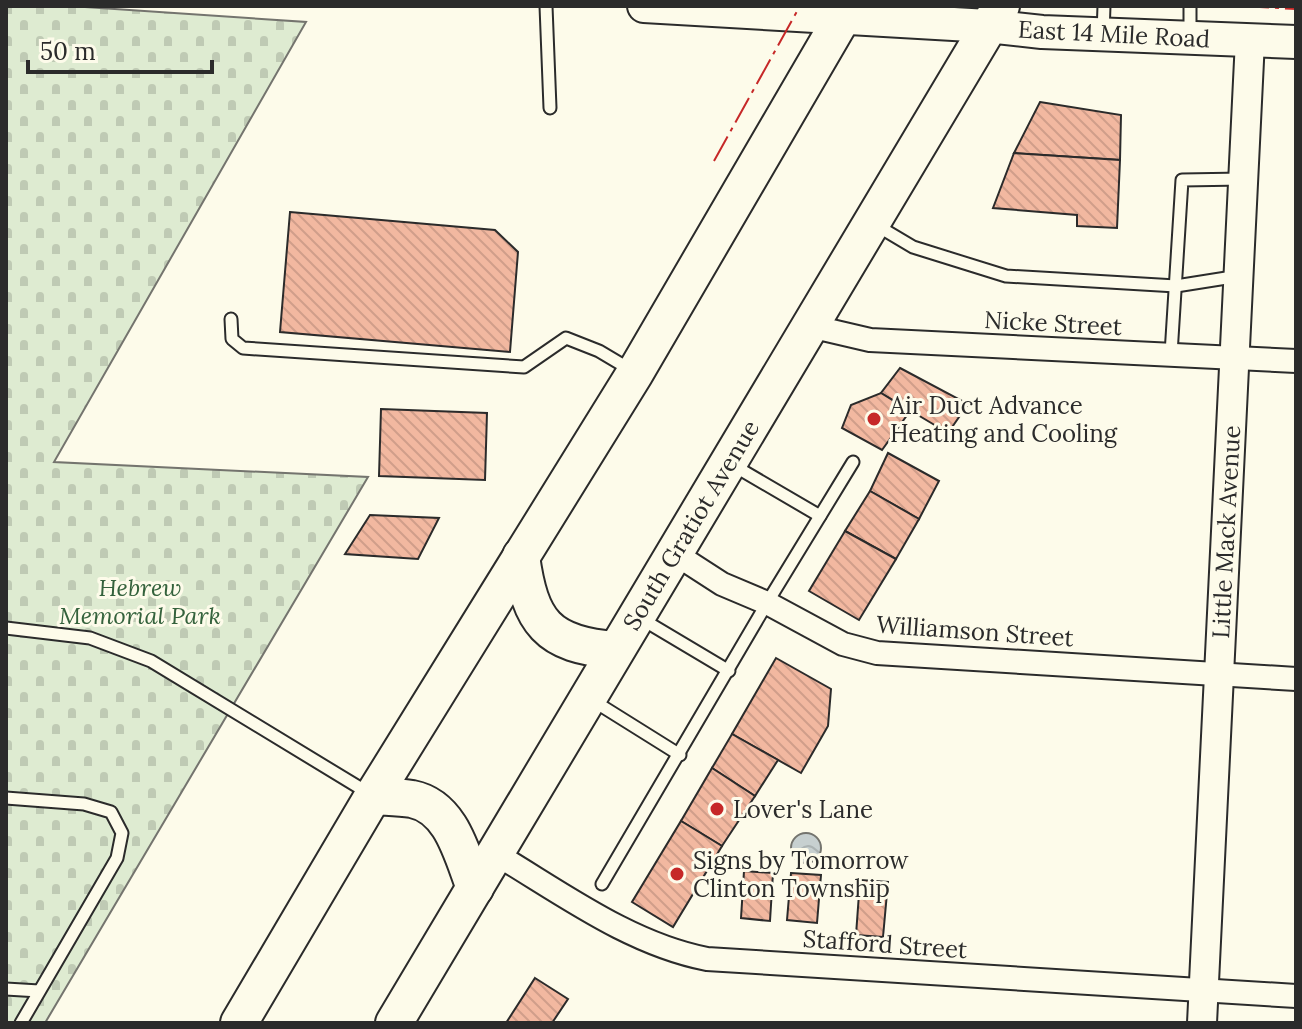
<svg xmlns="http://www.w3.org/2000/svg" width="1302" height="1029" viewBox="0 0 1302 1029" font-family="Lora,serif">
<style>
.cemetery{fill:url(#cemetery-stones);stroke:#74746e;stroke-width:2}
.water{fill:url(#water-waves);stroke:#74746e;stroke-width:2}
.building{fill:url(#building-back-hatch);stroke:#2b2b2b;stroke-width:2}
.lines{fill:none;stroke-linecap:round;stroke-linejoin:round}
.service-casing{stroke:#2b2b2b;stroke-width:15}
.minor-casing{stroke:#2b2b2b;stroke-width:26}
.tertiary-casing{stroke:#2b2b2b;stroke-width:32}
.secondary-casing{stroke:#2b2b2b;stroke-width:36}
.primary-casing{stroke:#2b2b2b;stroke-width:40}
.service{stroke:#fdfbea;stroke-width:11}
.minor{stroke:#fdfbea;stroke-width:22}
.tertiary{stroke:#fdfbea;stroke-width:28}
.secondary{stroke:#fdfbea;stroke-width:32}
.primary{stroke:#fdfbea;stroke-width:36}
.power{stroke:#c62828;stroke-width:2;stroke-dasharray:28 6 4 6;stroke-linecap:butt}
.poi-dot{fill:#c62828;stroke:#fdfbea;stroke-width:3}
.labels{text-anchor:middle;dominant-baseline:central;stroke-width:6;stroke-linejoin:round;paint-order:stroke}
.street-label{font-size:24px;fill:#2b2b2b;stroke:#fdfbea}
.poi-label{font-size:24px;fill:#2b2b2b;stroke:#fdfbea;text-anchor:start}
.park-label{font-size:24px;font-style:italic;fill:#34623c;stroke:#fdfbea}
</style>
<defs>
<pattern id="cemetery-stones" width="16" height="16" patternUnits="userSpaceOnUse" patternTransform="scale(2)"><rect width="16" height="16" fill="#deebd1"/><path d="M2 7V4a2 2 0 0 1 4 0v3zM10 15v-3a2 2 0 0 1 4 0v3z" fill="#bfcab4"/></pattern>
<pattern id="water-waves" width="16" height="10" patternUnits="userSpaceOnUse" patternTransform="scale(2)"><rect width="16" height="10" fill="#c7d0d0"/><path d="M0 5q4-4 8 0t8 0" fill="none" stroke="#abb3b3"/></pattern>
<pattern id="building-back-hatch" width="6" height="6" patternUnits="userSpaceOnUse" patternTransform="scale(2)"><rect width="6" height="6" fill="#f2b8a0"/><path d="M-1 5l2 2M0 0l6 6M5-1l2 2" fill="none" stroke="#d09e8a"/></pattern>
</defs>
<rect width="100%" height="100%" fill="#fdfbea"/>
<!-- cemetery -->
<polygon class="cemetery" points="6,6 70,6 306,22 54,462 368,477 45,1023 6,1023"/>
<!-- water -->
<circle class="water" cx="806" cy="848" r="15"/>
<!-- building -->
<g class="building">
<polygon points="1040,102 1121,115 1120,160 1014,153"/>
<polygon points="1014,153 1120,160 1117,228 1077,226 1077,215 993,208"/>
<polygon points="290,212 495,230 518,252 510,352 280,332"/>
<polygon points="900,368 968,404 948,433 881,393"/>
<polygon points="881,393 910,411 882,450 842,428 851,405"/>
<polygon points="381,409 487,413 485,480 379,476"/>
<polygon points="888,453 939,481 919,519 870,491"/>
<polygon points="870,491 919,519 896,559 845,531"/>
<polygon points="370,515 439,518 418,559 345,554"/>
<polygon points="845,531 896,559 859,620 809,591"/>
<polygon points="776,658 831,689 828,726 801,773 732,734"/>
<polygon points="732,734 778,760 755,796 712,768"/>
<polygon points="712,768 755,796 722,846 681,821"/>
<polygon points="681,821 722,846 673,927 632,902"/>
<polygon points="744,871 773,873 770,921 741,918"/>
<polygon points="791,873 821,875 817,923 787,920"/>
<polygon points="860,880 888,882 883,937 856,935"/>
<polygon points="535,978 568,999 552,1023 506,1023"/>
</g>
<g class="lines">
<defs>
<g id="service">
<polyline points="546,6 550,108"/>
<polyline points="1190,33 1190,6"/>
<polyline points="1103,34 1104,6"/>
<polyline points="876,225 913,247 1006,276 1176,286 1239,276"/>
<polyline points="231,319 232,339 243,348 524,367 566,338 599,351 631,370"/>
<polyline points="1171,354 1182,180 1243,179"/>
<polyline points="731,464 820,516"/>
<polyline points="640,618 729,671"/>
<polyline points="6,628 90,638 151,661 370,794"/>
<polyline points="592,700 680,755"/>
<polyline points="6,798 84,804 111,812 122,833 117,858 21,1023"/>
<polyline points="602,884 767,603 853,462"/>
<polyline points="6,989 39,991"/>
</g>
<g id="minor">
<polyline points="810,326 870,340 1296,361"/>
<polyline points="674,553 722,584 767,603 843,644 877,653 1296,679"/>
<path d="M496 854C563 894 630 944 707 959L1296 996"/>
</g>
<polyline id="tertiary" points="1202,1023 1250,40"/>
<polyline id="secondary" points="644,6 988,26 1042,32 1296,42"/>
<g id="primary">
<path d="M521 556C530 622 547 645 615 650"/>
<path d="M373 796C386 797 399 797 412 799 452 807 462 855 475 888"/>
<polyline points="239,1023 373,796 635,373 849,6"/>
<polyline points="394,1023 1001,6"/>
</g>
</defs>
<!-- service casing -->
<use href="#service" class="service-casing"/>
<!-- minor casing -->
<use href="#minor" class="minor-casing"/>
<!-- tertiary casing -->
<use href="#tertiary" class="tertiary-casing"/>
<!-- secondary casing -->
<use href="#secondary" class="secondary-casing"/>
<!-- primary casing -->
<use href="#primary" class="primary-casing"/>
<!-- service -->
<use href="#service" class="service"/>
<!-- minor -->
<use href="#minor" class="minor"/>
<!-- tertiary -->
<use href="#tertiary" class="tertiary"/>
<!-- secondary -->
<use href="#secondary" class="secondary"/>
<!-- primary -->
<use href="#primary" class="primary"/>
<!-- power -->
<g class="power">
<polyline points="1241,6 1296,9"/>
<polyline points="714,161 800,6"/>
</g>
</g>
<!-- markers -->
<g class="poi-dot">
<circle cx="874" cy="419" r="8"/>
<circle cx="717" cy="809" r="8"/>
<circle cx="677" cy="874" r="8"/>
</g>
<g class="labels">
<!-- street labels -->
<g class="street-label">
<text transform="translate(1114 34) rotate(3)">East 14 Mile Road</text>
<text transform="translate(1053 323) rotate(3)">Nicke Street</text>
<text transform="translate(691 525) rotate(-59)">South Gratiot Avenue</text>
<text transform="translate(1226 532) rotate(-87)">Little Mack Avenue</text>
<text transform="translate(975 631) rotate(4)">Williamson Street</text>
<text transform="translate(885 944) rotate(4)">Stafford Street</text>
</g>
<!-- poi labels -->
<g class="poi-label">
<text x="890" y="405">Air Duct Advance<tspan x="890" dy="28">Heating and Cooling</tspan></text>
<text x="733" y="809">Lover's Lane</text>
<text x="693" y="860">Signs by Tomorrow<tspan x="693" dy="28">Clinton Township</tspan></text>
</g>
<!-- park labels -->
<g class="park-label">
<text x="140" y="587">Hebrew<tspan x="140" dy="28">Memorial Park</tspan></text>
</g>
</g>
<!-- border -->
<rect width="1302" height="1029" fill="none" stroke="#2b2b2b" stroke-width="16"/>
<!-- scale -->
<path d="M28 60v12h184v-12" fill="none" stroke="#2b2b2b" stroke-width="4"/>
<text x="40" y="60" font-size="24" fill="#2b2b2b" stroke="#fdfbea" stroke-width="6" paint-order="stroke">50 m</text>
</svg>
